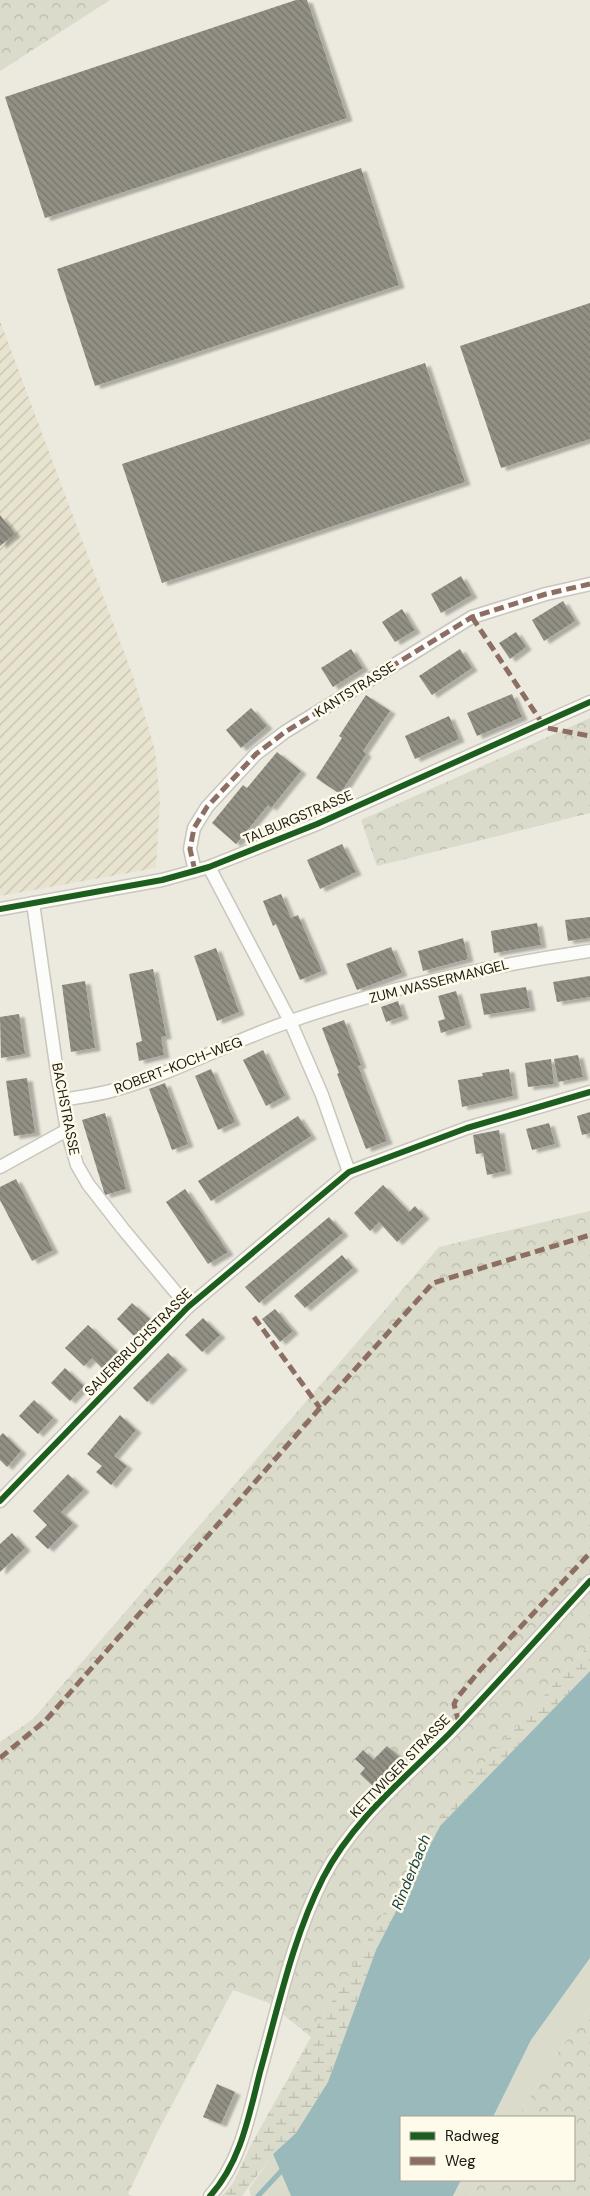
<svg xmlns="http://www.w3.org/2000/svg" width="590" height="2196" viewBox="0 0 590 2196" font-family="'DM Sans',sans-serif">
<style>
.industrial{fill:url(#industrial-furrows)}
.green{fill:#dadbca}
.forest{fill:url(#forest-crowns)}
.wetland{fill:url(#wetland-marsh)}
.water{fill:#9ab9ba}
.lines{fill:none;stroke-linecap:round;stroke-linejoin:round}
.stream{stroke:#9ab9ba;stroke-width:5}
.building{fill:url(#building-back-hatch);filter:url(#shadow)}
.street-casing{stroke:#c8c6bd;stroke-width:15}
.street{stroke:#fcfcfa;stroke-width:12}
.quiet{stroke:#8d6e63;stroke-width:5;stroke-dasharray:10 5;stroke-linecap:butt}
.cycleway-casing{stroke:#fefbeb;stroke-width:9}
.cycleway{stroke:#1b5e20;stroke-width:6}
.labels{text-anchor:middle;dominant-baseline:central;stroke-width:5;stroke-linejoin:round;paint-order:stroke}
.street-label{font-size:14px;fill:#1c1a13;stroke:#fefbeb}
.water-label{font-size:15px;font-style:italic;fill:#133e44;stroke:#fefbeb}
</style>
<defs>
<pattern id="industrial-furrows" width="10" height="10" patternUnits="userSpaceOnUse" patternTransform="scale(1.25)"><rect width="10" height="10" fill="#e7e3cf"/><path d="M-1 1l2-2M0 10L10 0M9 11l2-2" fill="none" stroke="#c6c2b1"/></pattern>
<pattern id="forest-crowns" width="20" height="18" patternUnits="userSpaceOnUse" patternTransform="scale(1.25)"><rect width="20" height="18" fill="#dadbca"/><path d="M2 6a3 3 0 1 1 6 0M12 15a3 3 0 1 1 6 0" fill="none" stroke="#babbad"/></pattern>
<pattern id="wetland-marsh" width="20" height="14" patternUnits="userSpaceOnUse" patternTransform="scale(1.25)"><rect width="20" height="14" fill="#dadbca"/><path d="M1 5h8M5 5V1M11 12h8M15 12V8" fill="none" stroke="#babbad"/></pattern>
<pattern id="building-back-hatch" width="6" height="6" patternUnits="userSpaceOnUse" patternTransform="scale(1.25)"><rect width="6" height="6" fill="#929085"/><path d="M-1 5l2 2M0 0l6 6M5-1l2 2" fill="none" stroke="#76756c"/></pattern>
<filter id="shadow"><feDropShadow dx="5.5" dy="3" stdDeviation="1" flood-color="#0004"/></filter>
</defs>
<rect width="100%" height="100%" fill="#eceadf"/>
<!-- industrial -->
<polygon class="industrial" points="0,321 133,676 155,750 160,801 156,868 0,896"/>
<!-- green -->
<g class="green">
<polygon points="590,1958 590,2008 556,2055 518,2117 493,2117 531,2040"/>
<polygon points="273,2154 291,2196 251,2196 249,2189"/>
<polygon points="461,2180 480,2180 470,2196 453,2196"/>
</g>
<!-- forest -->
<g class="forest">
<polygon points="0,0 110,0 0,71"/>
<polygon points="590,718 590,813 377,866 361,820"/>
<polygon points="590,1211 590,1644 488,1758 432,1830 311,2037 269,2003 233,1990 157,2133 128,2194 132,2196 0,2196 0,1742 33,1719 439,1247"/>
<polygon points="590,2008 590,2196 470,2196 480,2180 574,2180 574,2117 518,2117 556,2055"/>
</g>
<!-- wetland -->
<polygon class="wetland" points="590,1644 590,1671 440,1826 376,1950 328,2082 296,2133 273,2154 242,2196 222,2196 233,2183 252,2143 311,2037 432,1830 488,1758"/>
<!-- water -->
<polygon class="water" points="590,1671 590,1958 531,2040 493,2117 401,2117 401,2180 461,2180 453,2196 291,2196 273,2154 296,2133 328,2082 376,1950 440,1826"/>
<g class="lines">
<!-- stream -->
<polyline class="stream" points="258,2196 285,2167"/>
</g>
<!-- building -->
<g class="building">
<polygon points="296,0 307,0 347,118 45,218 5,97"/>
<polygon points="361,168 399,285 95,386 57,269"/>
<polygon points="590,303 590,439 501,468 460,346"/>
<polygon points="425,363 465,482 162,583 122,464"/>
<polygon points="0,515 15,534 0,546"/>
<polygon points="461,576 472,595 441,613 431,594"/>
<polygon points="563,601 575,621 544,641 532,620"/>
<polygon points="402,609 415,630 395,642 382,622"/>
<polygon points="516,632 526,647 510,659 499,643"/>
<polygon points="351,649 363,668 333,687 321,668"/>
<polygon points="460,649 472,668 432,695 419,676"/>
<polygon points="512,694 522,717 477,736 467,713"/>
<polygon points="366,695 390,711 363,751 366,754 340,794 316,778 342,738 339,736"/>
<polygon points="251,708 267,726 241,748 226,730"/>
<polygon points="449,716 459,739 415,759 405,736"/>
<polygon points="277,752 301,771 271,808 268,805 236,844 212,823 243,785 247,788"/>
<polygon points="342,844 356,872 320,889 307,860"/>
<polygon points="281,894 291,918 298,915 322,971 300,980 276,924 273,926 263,901"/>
<polygon points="590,917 590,938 568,941 565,920"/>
<polygon points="537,923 541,945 494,953 491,931"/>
<polygon points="463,938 468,959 423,971 418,951"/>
<polygon points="391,947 402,973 357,990 346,964"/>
<polygon points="216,948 239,1012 217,1021 194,956"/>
<polygon points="153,969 166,1036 161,1037 164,1055 139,1061 136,1043 142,1041 129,974"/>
<polygon points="590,976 590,997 557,1002 553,982"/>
<polygon points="85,981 95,1048 71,1052 62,985"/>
<polygon points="526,987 530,1008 484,1015 480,994"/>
<polygon points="456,991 466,1025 441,1033 438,1021 445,1019 438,996"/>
<polygon points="398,1001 403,1016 386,1022 381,1007"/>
<polygon points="19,1014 25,1054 1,1058 0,1017"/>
<polygon points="344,1020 361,1065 358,1066 387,1141 366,1149 337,1074 339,1073 322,1028"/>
<polygon points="263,1050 285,1096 266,1106 243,1060"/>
<polygon points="578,1055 583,1077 558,1082 554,1059"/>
<polygon points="551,1059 554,1084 528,1087 525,1063"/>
<polygon points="211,1069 235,1122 218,1130 195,1076"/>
<polygon points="509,1069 513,1096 462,1107 458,1080 483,1076 482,1073"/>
<polygon points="27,1078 35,1133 14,1136 6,1081"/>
<polygon points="165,1083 188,1144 172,1150 149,1089"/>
<polygon points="590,1112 590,1133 582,1135 577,1116"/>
<polygon points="105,1113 126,1189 105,1195 82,1120"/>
<polygon points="298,1116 311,1136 211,1201 198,1181"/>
<polygon points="549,1123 555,1144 532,1150 526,1129"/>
<polygon points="499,1130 506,1171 487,1175 483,1153 476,1154 473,1135"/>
<polygon points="16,1179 53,1250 32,1261 0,1200 0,1187"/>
<polygon points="383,1185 409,1212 415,1206 424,1216 397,1242 379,1222 370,1231 354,1213"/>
<polygon points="185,1189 228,1252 208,1264 166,1202"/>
<polygon points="329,1217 343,1233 259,1303 245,1287"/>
<polygon points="342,1255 353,1268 305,1308 294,1296"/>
<polygon points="132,1303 151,1320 135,1337 117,1319"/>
<polygon points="275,1309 293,1331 280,1342 262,1319"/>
<polygon points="203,1318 220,1335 202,1352 185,1335"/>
<polygon points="88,1325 117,1352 102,1368 92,1358 84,1366 65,1348"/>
<polygon points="168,1353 182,1367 147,1402 133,1388"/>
<polygon points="65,1368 84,1386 70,1401 51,1383"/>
<polygon points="34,1400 53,1418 38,1434 19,1416"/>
<polygon points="120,1415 136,1430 114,1456 127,1466 111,1485 96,1472 102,1466 87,1454"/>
<polygon points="3,1433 21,1451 7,1467 0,1460 0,1436"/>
<polygon points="68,1474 84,1489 61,1512 73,1523 48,1549 35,1537 47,1525 33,1511"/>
<polygon points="12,1533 25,1548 0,1572 0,1544"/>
<polygon points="387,1746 401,1759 374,1787 360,1774 365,1768 355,1759 363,1750 373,1760"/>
<polygon points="217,2084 235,2092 221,2124 203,2117"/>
</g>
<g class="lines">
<defs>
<g id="street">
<polyline points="209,867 290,1021 322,1095 349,1172"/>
<polyline points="195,871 190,849 194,828 207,807 256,754 285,732 472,617 546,594 590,584"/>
<polyline points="33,903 58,1079 67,1130 77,1165 88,1184 123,1229 188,1307"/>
<polyline points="0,909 162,880 209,867 317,824 590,702"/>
<path d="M62 1100C79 1097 98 1095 114 1090 175 1073 231 1041 291 1021 388 987 489 966 590 951"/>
<polyline points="0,1167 67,1130"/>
<polyline points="0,1501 188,1307 349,1172 467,1128 590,1092"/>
<path d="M210 2196C241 2162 249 2115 260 2072 278 2008 293 1937 323 1878 352 1821 404 1779 449 1734 497 1684 543 1632 590 1581"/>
</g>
</defs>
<!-- street casing -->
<use href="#street" class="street-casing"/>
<!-- street -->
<use href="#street" class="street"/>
<!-- quiet -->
<g class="quiet">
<polyline points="472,617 542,723 547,728 590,736"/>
<polyline points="195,871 190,849 194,828 207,807 256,754 285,732 472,617 546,594 590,584"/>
<polyline points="254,1317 320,1408"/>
<polyline points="459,1723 454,1704 457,1698 481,1669 590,1553"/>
<polyline points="0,1758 46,1720 320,1408 433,1283 590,1235"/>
</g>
<defs>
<g id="cycleway">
<polyline points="0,909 162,880 209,867 317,824 590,702"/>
<polyline points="0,1501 188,1307 349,1172 467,1128 590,1092"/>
<path d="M210 2196C241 2162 249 2115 260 2072 278 2008 293 1937 323 1878 352 1821 404 1779 449 1734 497 1684 543 1632 590 1581"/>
</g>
</defs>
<!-- cycleway casing -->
<use href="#cycleway" class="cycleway-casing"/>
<!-- cycleway -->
<use href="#cycleway" class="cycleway"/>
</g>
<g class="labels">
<!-- street labels -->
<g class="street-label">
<text transform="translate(355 689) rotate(-32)">KANTSTRASSE</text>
<text transform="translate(298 817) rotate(-23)">TALBURGSTRASSE</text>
<text transform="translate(439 981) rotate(-14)">ZUM WASSERMANGEL</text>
<text transform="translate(178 1065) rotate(-21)">ROBERT-KOCH-WEG</text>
<text transform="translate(66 1109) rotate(79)">BACHSTRASSE</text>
<text transform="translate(138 1342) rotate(-45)">SAUERBRUCHSTRASSE</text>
<text transform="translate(400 1766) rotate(-46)">KETTWIGER STRASSE</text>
</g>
<!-- water labels -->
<g class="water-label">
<text transform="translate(411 1872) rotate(-68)">Rinderbach</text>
</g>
</g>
<!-- legend -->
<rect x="400" y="2116" width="175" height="65" fill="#fefbeb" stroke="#a4a195"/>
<rect x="410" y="2132" width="25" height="8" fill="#1b5e20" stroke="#a4a195"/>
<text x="445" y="2141" font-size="15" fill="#1c1a13">Radweg</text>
<rect x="410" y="2157" width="25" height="8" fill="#8d6e63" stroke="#a4a195"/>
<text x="445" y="2166" font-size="15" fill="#1c1a13">Weg</text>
</svg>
